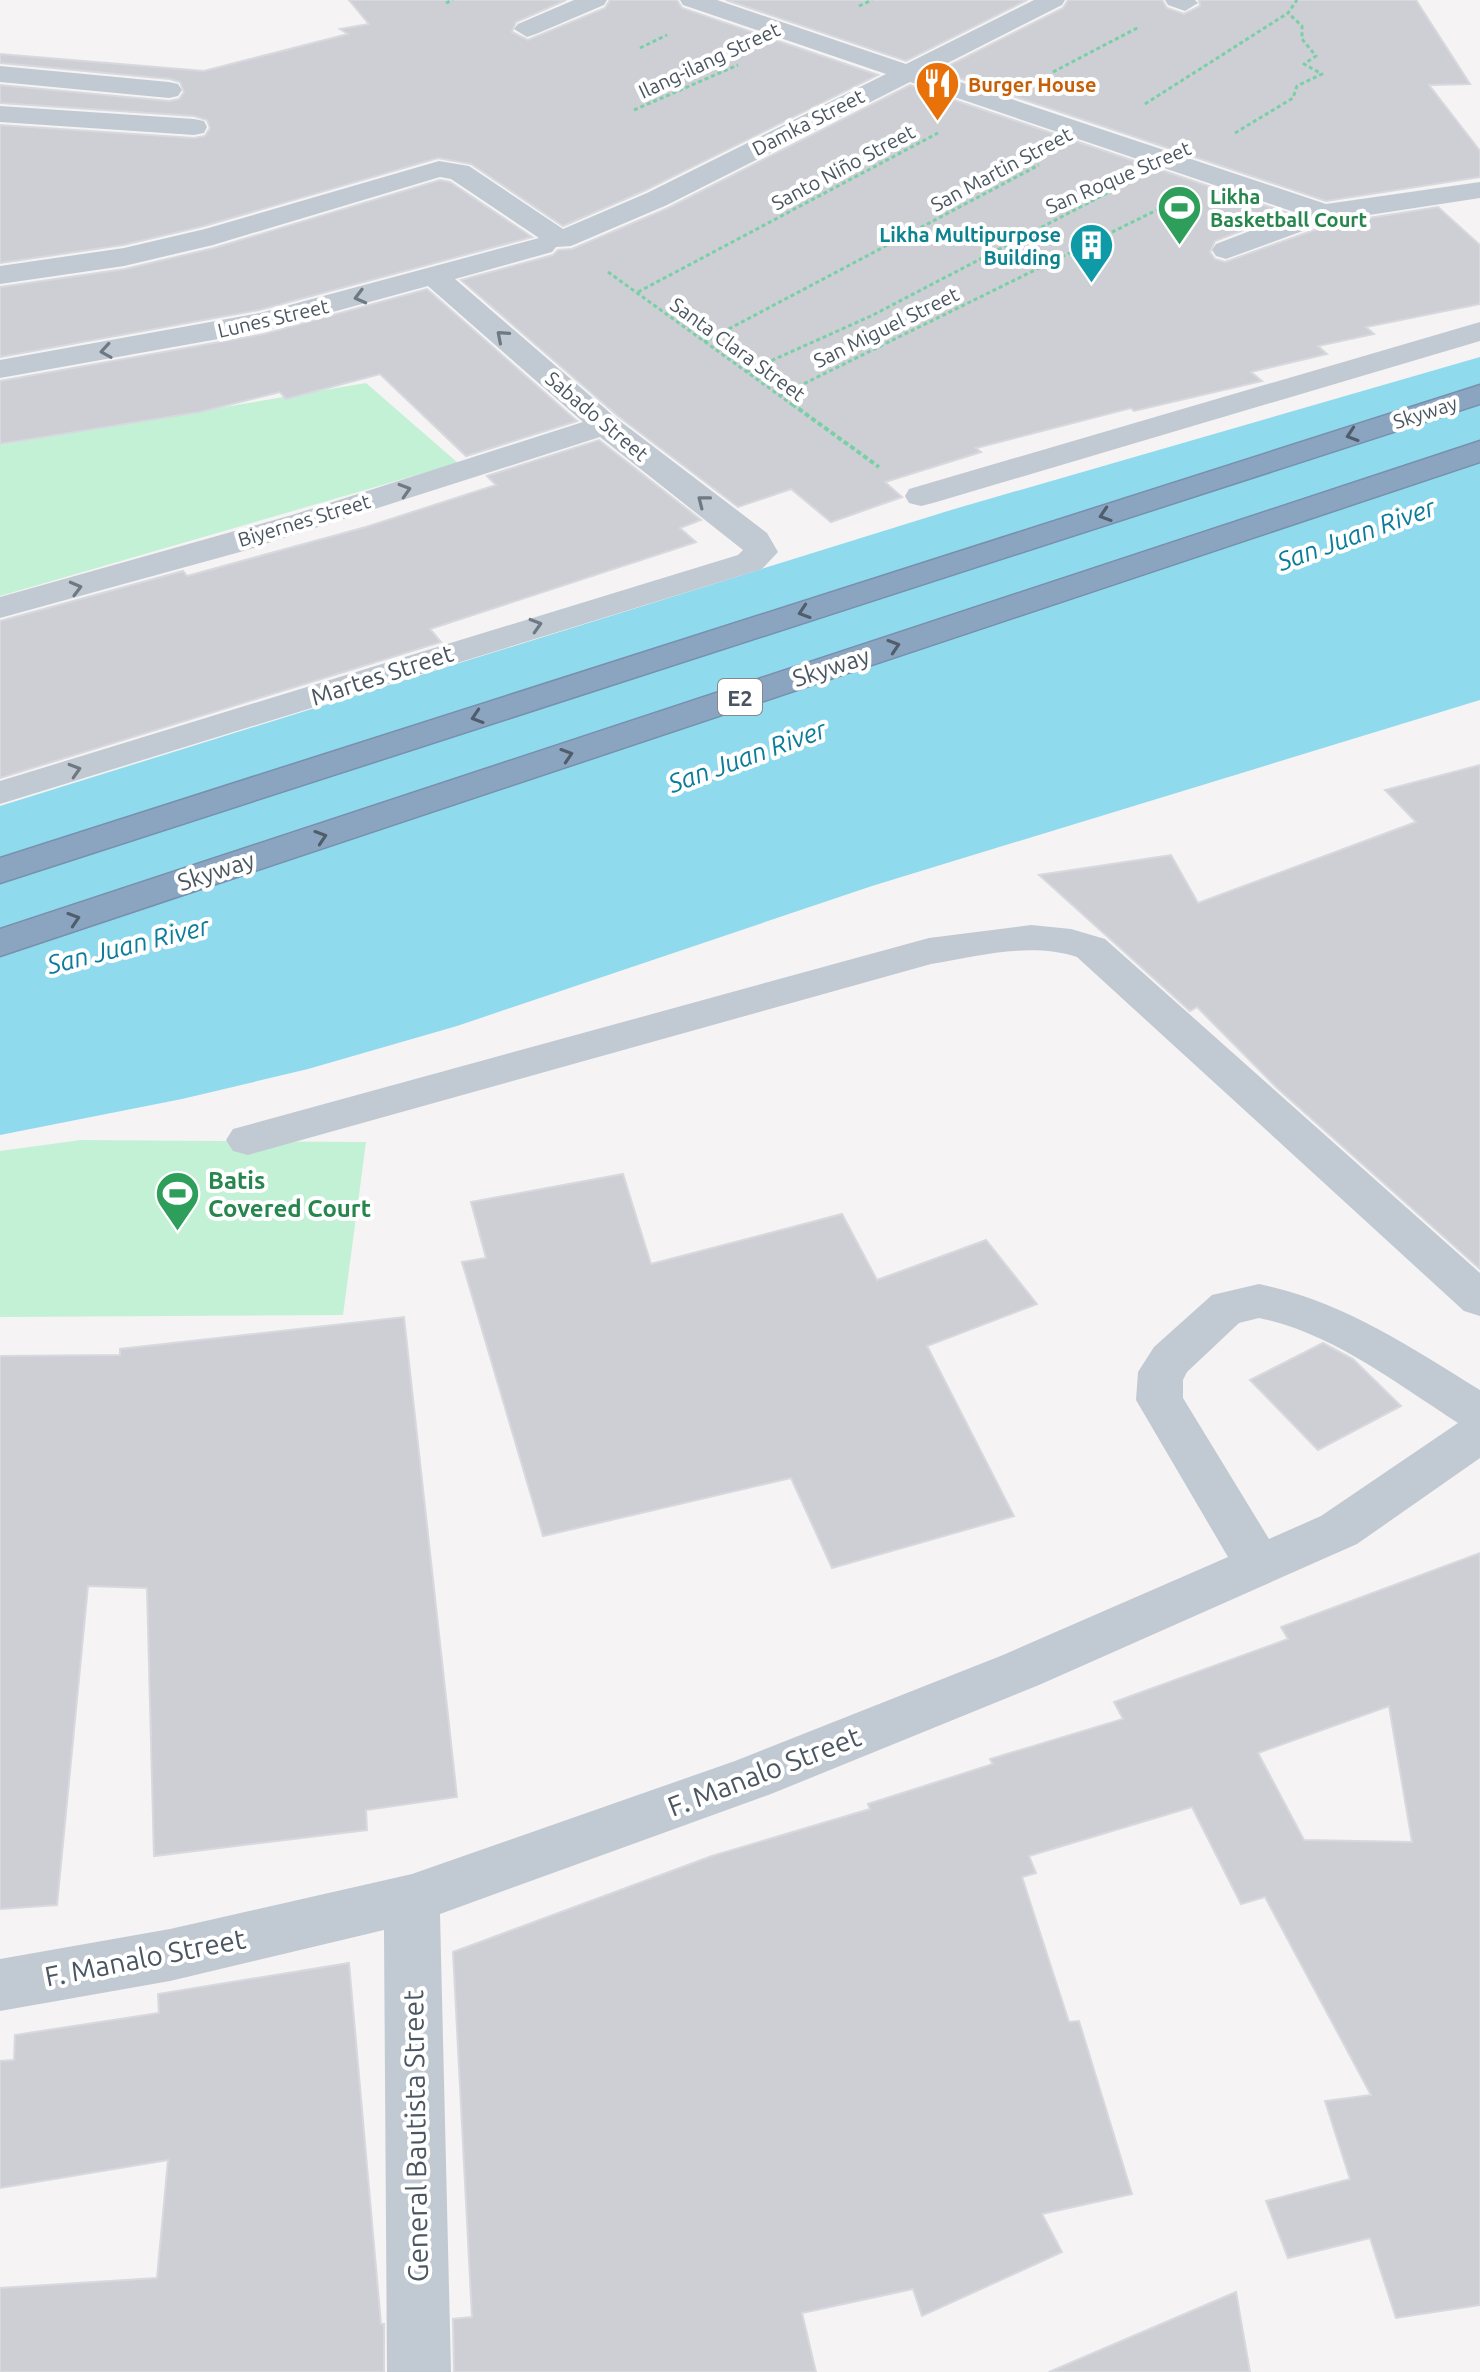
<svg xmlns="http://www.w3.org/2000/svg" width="1480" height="2372" viewBox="0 0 1480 2372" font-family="Ubuntu,sans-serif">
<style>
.green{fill:#c3f1d5}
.water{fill:#90daee}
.building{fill:#cdcfd5;stroke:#d7d9de;stroke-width:2;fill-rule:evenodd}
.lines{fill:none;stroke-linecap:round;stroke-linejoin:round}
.highway-casing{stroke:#7690ad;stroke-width:3}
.path-far1{stroke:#7ad0a6;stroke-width:3;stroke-dasharray:4 3;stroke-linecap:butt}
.path{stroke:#7ad0a6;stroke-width:4;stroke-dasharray:5 3;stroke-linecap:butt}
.minor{fill:#c1cad2;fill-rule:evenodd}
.highway{fill:#8ba5c1;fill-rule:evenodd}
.oneway{stroke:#6e7983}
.oneway2{stroke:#505e6b}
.labels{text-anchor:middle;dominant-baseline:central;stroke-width:8;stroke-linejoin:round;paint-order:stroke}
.far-street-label{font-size:20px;fill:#4a5661;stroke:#fff}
.far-food-label{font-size:20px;font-weight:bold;fill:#c56008;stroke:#fff;text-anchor:start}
.far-leisure-label{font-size:20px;font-weight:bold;fill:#27864d;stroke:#fff;text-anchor:start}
.far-culture-label{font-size:20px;font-weight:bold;fill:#0d838f;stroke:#fff;text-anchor:end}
.shield{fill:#fff;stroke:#808990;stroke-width:2}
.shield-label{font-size:22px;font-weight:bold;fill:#4a5661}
.street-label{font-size:24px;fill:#4a5661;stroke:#fff}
.leisure-label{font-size:24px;font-weight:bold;fill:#27864d;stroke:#fff;text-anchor:start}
.water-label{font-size:26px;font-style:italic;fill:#0c7c9b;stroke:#fff}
.near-street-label{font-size:28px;fill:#4a5661;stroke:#fff}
</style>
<rect width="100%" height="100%" fill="#f5f3f3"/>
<!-- green -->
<g class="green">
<polygon points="366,383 458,463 0,596 0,445"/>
<polygon points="81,1140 366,1142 343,1315 0,1317 0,1151"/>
</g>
<!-- water -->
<polygon class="water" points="1480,357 1480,700 872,886 457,1026 308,1069 182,1099 0,1135 0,806 951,510"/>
<!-- building -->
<g class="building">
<polygon points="349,0 566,0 516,22 512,32 528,40 605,8 610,0 677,0 682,8 878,75 646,190 563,226 471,164 438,158 204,226 123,245 0,263 0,125 194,138 205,136 210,128 207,120 194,116 0,103 0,85 169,101 179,99 184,92 180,82 170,79 0,63 0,54 204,71 348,34 340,29 369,24"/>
<polygon points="726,0 1027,0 906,61"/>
<polygon points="1068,0 1162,0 1167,8 1184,14 1200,6 1199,0 1416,0 1470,84 1429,85 1480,151 1480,177 1326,201 938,71 1063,8"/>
<polygon points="910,85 1288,213 1215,241 1210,252 1215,259 1225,262 1331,224 1438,207 1480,245 1480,304 1366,327 1374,334 1318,346 1327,354 1251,372 1262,381 1134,411 1131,408 976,448 981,452 885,482 902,497 831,522 791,489 738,507 618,416 461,280 553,255 558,250 572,249 668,208"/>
<polygon points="440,180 450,182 532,237 259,310 0,357 0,287 125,269 214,248"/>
<polygon points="427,289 577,421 466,456 380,374 286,399 280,392 200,412 0,444 0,381 264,334"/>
<polygon points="599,440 701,520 680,528 696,542 430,629 441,642 0,778 0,621 183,571 187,576 366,527 496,485 487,476"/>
<polygon points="1480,765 1480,1269 1276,1087 1197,1007 1190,1011 1039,875 1171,855 1198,903 1416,822 1385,790"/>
<polygon points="623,1174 651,1264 842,1214 877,1280 986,1240 1037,1304 927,1346 1014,1516 832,1568 791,1478 543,1536 462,1262 486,1258 471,1202"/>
<polygon points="404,1317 457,1797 366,1810 367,1830 154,1856 147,1588 88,1586 57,1905 0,1909 0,1356 120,1355 120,1349"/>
<polygon points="1323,1343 1353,1359 1401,1406 1318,1450 1250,1380"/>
<path d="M1480 1553V2305L1396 2318 1370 2238 1288 2258 1266 2201 1350 2179 1325 2101 1371 2095 1265 1897 1241 1904 1192 1807 1029 1856 1036 1873 1022 1877 1069 2022 1079 2021 1132 2194 1042 2214 1062 2252 922 2316 913 2289 802 2313 816 2372H454L453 2319 472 2317 453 1952 712 1856 870 1809 868 1804 993 1764 990 1759 1123 1719 1114 1702 1288 1639 1281 1627ZM1389 1706 1412 1842 1304 1840 1258 1753Z"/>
<polygon points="349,1963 381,2324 384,2324 384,2372 0,2372 0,2288 157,2278 168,2160 0,2188 0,2061 14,2060 15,2035 159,2013 158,1994"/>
<polygon points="1236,2292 1250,2372 1049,2372"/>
</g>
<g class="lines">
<defs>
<g id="highway">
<polygon points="1480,385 1480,404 0,883 0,858"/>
<polygon points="1480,441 1480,462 0,956 0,929"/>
</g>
</defs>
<!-- highway casing -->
<use href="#highway" class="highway-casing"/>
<!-- path-far1 -->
<g class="path-far1">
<polyline points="446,3 453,0"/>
<polyline points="859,6 872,0"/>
<polyline points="640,48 667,35"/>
<polyline points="1053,72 1139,27"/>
<polyline points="1145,104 1288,13 1297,0"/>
<polyline points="634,110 738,65"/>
<polyline points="1235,133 1293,98 1297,86 1322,74 1304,64 1316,56 1302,39 1302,26 1288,13"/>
<polyline points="608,272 794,406"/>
<polyline points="638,292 938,133"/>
<polyline points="704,342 1039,165"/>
<polyline points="746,372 871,316 1113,190"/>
<polyline points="779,396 1163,207"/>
</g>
<!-- path -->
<polyline class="path" points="792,404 879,467"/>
<!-- minor -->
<g class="minor">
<polygon points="574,0 607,0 604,5 536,34 527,37 514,29 518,24"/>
<polygon points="680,0 717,0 906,64 1034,0 1065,0 1062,5 930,72 1326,204 1480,182 1480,198 1330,221 1226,259 1216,256 1212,250 1216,244 1297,213 910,82 667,205 571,246 556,247 552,252 455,279 616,418 767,533 778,552 762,569 0,804 0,781 738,555 743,550 600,437 240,552 0,618 0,597 292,515 583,422 428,286 263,331 0,378 0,360 260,313 539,238 451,179 440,177 213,245 124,266 0,284 0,266 124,248 205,229 439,161 469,166 563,229 647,193 886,74 683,5"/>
<polygon points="1165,0 1195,0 1198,3 1185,11 1168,5"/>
<polygon points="0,66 169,82 178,84 182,90 178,96 169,98 0,82"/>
<polygon points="0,106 194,119 204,121 207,127 204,133 194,135 0,122"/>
<polygon points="1480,322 1480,341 933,503 921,506 909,503 905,496 909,489"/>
<path d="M1031 925 1071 929 1105 939 1480 1273V1316L1464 1311 1077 957C1030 942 978 956 931 964L248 1155 233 1151 226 1140 233 1129 248 1125 929 938Z"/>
<path d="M1259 1284C1342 1301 1409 1346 1480 1390V1458L1357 1544 1039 1685 771 1794 440 1914 451 2372H387L384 1930 170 1981 0 2011V1959L170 1929 412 1874 735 1761 1003 1655 1228 1557 1136 1400 1138 1372 1154 1347 1212 1295ZM1259 1318C1332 1333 1396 1383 1458 1423L1321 1516 1269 1539 1183 1398V1380L1187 1372 1239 1323Z"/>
</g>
<!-- highway -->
<use href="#highway" class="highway"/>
</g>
<!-- one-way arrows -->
<defs><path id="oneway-chevron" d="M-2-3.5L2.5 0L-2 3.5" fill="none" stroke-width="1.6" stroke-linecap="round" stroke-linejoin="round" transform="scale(2)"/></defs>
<g class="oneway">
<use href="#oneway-chevron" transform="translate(360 297) rotate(165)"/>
<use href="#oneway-chevron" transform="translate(502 336) rotate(-139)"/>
<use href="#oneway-chevron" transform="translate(106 351) rotate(171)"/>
<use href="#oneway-chevron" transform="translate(405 490) rotate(-17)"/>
<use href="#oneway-chevron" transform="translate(703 501) rotate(-142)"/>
<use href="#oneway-chevron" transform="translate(76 588) rotate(-15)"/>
<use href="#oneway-chevron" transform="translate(536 625) rotate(-17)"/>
<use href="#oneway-chevron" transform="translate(75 770) rotate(-17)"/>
</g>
<g class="oneway2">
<use href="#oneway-chevron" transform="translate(1352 435) rotate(162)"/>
<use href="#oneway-chevron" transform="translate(1105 515) rotate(162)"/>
<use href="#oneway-chevron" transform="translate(804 612) rotate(162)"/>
<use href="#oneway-chevron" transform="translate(894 646) rotate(-18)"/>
<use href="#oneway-chevron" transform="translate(477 717) rotate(162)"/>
<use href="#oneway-chevron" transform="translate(567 755) rotate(-18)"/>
<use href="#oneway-chevron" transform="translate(321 837) rotate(-18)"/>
<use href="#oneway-chevron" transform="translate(74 919) rotate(-18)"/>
</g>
<!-- icons -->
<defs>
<symbol id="restaurant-pin" viewBox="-11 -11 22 30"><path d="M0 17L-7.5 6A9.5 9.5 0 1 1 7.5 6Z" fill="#e8710a" stroke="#fff"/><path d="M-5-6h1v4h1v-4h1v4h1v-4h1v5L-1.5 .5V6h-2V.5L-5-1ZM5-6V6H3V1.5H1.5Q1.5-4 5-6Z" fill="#fff"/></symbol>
<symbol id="stadium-pin" viewBox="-11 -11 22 30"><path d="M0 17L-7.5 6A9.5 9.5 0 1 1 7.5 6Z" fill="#2e9e5b" stroke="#fff"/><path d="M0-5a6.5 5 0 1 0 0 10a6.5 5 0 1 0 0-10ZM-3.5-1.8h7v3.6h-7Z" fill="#fff"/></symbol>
<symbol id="building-pin" viewBox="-11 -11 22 30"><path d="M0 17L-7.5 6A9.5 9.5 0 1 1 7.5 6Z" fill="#0f9aa8" stroke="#fff"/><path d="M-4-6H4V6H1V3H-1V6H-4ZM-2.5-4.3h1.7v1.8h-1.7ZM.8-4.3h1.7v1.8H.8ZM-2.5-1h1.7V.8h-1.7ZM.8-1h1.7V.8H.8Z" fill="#fff"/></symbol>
</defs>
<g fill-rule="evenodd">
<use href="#restaurant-pin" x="912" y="58" width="51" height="69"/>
<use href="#stadium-pin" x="1154" y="182" width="51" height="69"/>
<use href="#building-pin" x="1066" y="220" width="51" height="69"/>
<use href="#stadium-pin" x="152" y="1168" width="51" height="69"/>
</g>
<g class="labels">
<!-- far-street labels -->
<g class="far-street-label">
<text transform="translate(709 60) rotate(-25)">Ilang-ilang Street</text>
<text transform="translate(808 122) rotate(-27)">Damka Street</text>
<text transform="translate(843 167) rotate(-28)">Santo Niño Street</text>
<text transform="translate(1001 169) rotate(-28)">San Martin Street</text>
<text transform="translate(1118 177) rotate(-23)">San Roque Street</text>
<text transform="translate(273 318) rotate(-13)">Lunes Street</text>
<text transform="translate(886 327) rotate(-26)">San Miguel Street</text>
<text transform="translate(738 349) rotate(36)">Santa Clara Street</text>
<text transform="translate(1425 412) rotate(-18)">Skyway</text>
<text transform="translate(597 416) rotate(40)">Sabado Street</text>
<text transform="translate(304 520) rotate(-17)">Biyernes Street</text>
</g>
<!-- far-food labels -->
<g class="far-food-label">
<text x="968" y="84">Burger House</text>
</g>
<!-- far-leisure labels -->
<g class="far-leisure-label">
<text x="1210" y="196">Likha<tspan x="1210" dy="23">Basketball Court</tspan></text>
</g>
<!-- far-culture labels -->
<g class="far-culture-label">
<text x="1061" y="234">Likha Multipurpose<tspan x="1061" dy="23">Building</tspan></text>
</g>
<!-- shield labels -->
<rect class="shield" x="718" y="679" width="44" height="36" rx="6"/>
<g class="shield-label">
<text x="740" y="697">E2</text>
</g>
<!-- street labels -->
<g class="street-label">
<text transform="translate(831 667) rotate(-18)">Skyway</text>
<text transform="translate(382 675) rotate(-18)">Martes Street</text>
<text transform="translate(216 871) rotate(-18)">Skyway</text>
</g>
<!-- leisure labels -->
<g class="leisure-label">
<text x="208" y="1180">Batis<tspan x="208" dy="28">Covered Court</tspan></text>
</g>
<!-- water labels -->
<g class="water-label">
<text transform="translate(1356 534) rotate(-20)">San Juan River</text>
<text transform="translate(747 756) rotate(-20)">San Juan River</text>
<text transform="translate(128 945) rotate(-14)">San Juan River</text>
</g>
<!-- near-street labels -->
<g class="near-street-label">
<text transform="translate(764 1771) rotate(-21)">F. Manalo Street</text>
<text transform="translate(145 1957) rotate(-11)">F. Manalo Street</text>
<text transform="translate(415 2136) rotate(-91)">General Bautista Street</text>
</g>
</g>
</svg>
